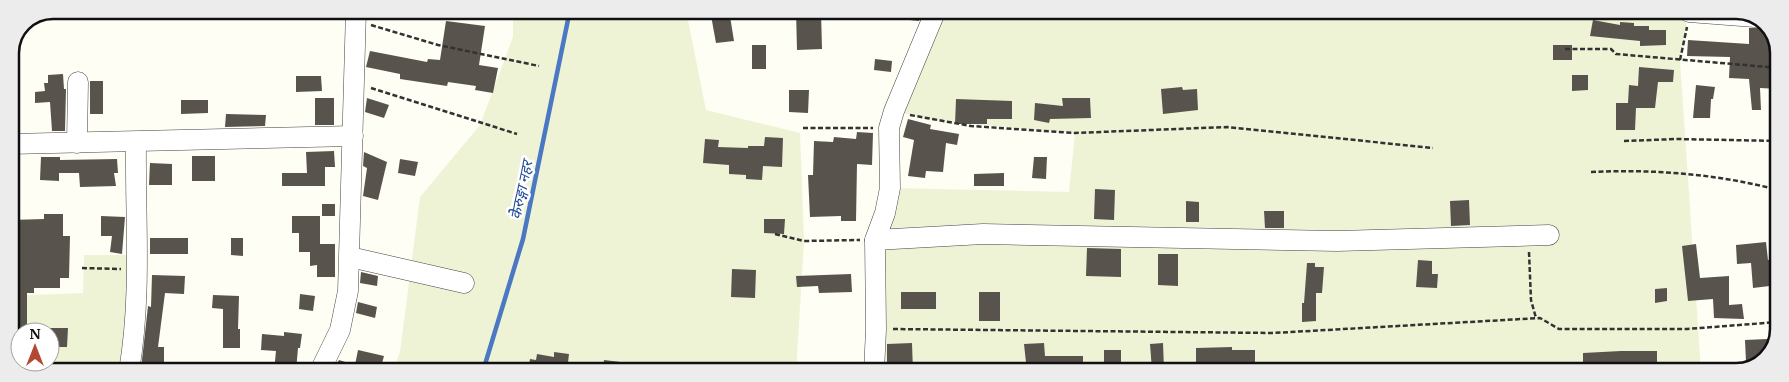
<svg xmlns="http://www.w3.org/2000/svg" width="1789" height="382" viewBox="0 0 1789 382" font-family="Merriweather,'Noto Sans Devanagari',serif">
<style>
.farmland{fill:#eff3d5}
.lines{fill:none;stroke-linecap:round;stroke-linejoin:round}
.stream{stroke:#4a78c2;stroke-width:4.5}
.building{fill:#58544d}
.minor-casing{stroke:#434343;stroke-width:21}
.path{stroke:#323232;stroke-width:2.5;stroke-dasharray:5 2.5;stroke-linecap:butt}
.minor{stroke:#fff;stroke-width:20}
.labels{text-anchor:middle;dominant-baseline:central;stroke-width:5;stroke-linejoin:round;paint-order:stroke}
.water-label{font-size:15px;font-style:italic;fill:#234c98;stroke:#fff}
.rim{fill:none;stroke:#101010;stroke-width:2.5}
</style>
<rect width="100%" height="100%" fill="#fefef4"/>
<!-- farmland -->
<g class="farmland">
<polygon points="513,10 686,10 706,110 800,133 804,241 796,372 393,371 400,352 420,197 480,125 513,37"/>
<polygon points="936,10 1689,11 1680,60 1701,372 878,372 885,213 890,188 1069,192 1075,133 936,121 894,111"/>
<polygon points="84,255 135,255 127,371 45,371 29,362 50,362 50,332 20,332 20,355 10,334 10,296 83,293"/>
</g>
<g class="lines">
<!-- stream -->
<polyline class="stream" points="483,371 523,239 570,10"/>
</g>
<!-- building -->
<g class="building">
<polygon points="710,10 729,10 734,41 716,43"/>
<polygon points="892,10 923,10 919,21 891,18"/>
<polygon points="796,11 821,11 822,49 797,50"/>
<polygon points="1593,20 1620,25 1620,22 1634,23 1634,26 1649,26 1649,30 1666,30 1666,45 1640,46 1640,41 1590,36"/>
<polygon points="446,21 485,26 479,65 498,68 493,93 475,90 476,86 448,82 447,86 400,79 400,74 366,67 370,51 427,62 428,59 440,60"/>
<polygon points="1765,23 1777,44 1773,75 1779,76 1779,89 1760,88 1761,110 1752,110 1749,79 1729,78 1730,57 1687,56 1688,40 1749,44 1749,28 1760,28"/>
<rect x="752" y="45" width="14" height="24"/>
<rect x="1553" y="45" width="19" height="15"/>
<polygon points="875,59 892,61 891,72 874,70"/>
<polygon points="1639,67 1674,70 1673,82 1658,82 1655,108 1636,108 1635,130 1616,130 1616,103 1628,103 1629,85 1638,86"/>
<polygon points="63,74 64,89 66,89 65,131 52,131 50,102 35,103 35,92 45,91 44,83 48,83 48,75"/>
<polygon points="1572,75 1588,75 1588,90 1572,91"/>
<polygon points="296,76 321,76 322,91 296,92"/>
<rect x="90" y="81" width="13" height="33"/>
<polygon points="1696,85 1715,87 1713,99 1711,99 1710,118 1693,118"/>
<polygon points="1182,87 1183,90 1197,89 1198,110 1163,114 1161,89"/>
<polygon points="789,90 809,90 808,113 789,112"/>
<rect x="315" y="98" width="19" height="27"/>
<polygon points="367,98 389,105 384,118 365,112"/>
<polygon points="1062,98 1090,98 1091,118 1050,119 1049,123 1034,120 1035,103 1063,106"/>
<polygon points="956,99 1012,101 1012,119 987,119 987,124 955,124"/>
<polygon points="181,100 208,100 208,113 181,114"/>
<polygon points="226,114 266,115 265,126 225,127"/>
<polygon points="908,119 931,125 930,129 959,134 957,145 946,143 943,172 926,171 925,178 908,176 914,140 903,137"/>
<polygon points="857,132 873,133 872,165 857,164 856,221 841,221 841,216 810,217 808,175 813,175 814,141 833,142 834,137 856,139"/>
<polygon points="765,137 783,138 782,167 763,166 762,180 746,179 746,175 729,174 729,165 703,163 705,139 719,140 718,147 748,148 748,146 764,146"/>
<polygon points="334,151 335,167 325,167 325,186 282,186 282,173 307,173 306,152"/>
<polygon points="364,152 387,162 378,200 363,196 367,168 363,166"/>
<rect x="192" y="156" width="23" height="25"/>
<polygon points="41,157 60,157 60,160 117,159 118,173 114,173 116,186 80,187 79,173 59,173 59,181 40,180"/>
<polygon points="1034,157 1047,157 1046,179 1032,178"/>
<polygon points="400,159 418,162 415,176 398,173"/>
<polygon points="150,163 172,164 172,185 149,185"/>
<polygon points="1004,173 1004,186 974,186 974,174"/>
<polygon points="1095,189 1115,190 1114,220 1094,219"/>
<polygon points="1469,200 1470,225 1451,226 1450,201"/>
<polygon points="1186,201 1199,202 1199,222 1186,222"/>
<rect x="322" y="204" width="13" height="12"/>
<polygon points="1264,211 1284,211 1284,228 1265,228"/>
<polygon points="44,214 63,214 63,236 70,236 69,278 60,278 60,288 34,288 34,293 27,293 27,332 10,332 10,274 14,274 15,243 10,243 10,220 44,219"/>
<polygon points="101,216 125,217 122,254 110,252 112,236 101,236"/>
<polygon points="292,216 320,216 320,244 335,244 335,277 317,277 317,265 310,266 310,252 299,252 299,233 292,233"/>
<polygon points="764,219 785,219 784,234 764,233"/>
<rect x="150" y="238" width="38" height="16"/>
<polygon points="231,238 243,238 243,256 231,255"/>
<polygon points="1766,242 1768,260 1772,259 1773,273 1778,272 1778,285 1753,288 1751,263 1737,264 1736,245"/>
<polygon points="1696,244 1700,278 1729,276 1729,305 1742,304 1744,319 1714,318 1713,299 1688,301 1682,246"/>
<polygon points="1087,248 1121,249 1121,277 1086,276"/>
<polygon points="1158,254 1178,254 1178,286 1158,285"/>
<polygon points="1418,260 1432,261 1432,274 1438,274 1437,288 1416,287"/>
<polygon points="1307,263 1315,263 1315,267 1324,267 1322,293 1316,293 1316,321 1302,322 1302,303 1304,303"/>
<polygon points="732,269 756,270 755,298 731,297"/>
<polygon points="361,272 378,276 377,286 360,283"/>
<polygon points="851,274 852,292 819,293 818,286 797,287 796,276"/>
<polygon points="152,275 185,276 184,294 165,293 158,347 164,347 164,369 141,369 148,306 151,307"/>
<polygon points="1667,288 1667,301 1655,303 1655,289"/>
<rect x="901" y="292" width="35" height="17"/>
<rect x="979" y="292" width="21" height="29"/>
<polygon points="300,294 315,296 313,311 299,309"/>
<polygon points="213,295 239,296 238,329 240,329 240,348 223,348 223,309 212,308"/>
<polygon points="358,302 377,307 375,318 356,313"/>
<polygon points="50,328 68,328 67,347 50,347"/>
<polygon points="284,332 302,334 300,348 298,348 296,371 274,371 276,351 261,350 262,334 284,336"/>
<polygon points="1767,339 1768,354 1764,361 1746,362 1745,340"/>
<polygon points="912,343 913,372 896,372 896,362 887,362 887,344"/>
<polygon points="1044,343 1045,356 1083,356 1083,368 1049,368 1049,372 1027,372 1024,344"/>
<polygon points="1163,343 1164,369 1152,370 1150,344"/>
<polygon points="1232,347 1232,350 1255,350 1255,370 1196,368 1196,348"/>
<polygon points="358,350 384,356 381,367 379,367 377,371 333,371 339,360 355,365"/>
<polygon points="1104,350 1121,350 1121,369 1104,370"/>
<polygon points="1621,351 1657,351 1657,371 1627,372 1627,364 1583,367 1583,353"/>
<polygon points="554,352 569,354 567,371 528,371 530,359 536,360 537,354 554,357"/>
<polygon points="604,360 637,364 637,371 603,371"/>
</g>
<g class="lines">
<defs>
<g id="minor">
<polyline points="1689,12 1755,17"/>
<polyline points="77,143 78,82"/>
<polyline points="10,144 353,136"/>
<polyline points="875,240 983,234 1337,241 1549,235"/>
<polyline points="350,257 464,283"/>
<path d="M129 371C142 295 135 218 136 142"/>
<polyline points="320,371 340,330 348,291 356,10"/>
<polyline points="874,372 876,329 875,240 885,213 890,188 889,128 894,111 936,10"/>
</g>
</defs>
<!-- minor casing -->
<use href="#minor" class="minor-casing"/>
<!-- path -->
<g class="path">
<polyline points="371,25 438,45 539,66"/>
<polyline points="1565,49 1611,49 1616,54 1779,68"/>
<polyline points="1680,60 1687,27"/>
<polyline points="371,88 517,134"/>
<polyline points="910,115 971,126 1075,133 1227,127 1433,148"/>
<polyline points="803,128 873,128"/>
<polyline points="1624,141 1677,139 1779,141"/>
<path d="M1591 172C1654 169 1718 174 1778 190"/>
<polyline points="775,234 804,241 860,240"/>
<polyline points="1529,252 1531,300 1536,318"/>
<polyline points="82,268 121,269"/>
<polyline points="893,329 1273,333 1540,318 1559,329 1687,329 1778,322"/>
</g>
<!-- minor -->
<use href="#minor" class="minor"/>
</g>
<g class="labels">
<!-- water labels -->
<g class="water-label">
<text transform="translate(521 190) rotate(-78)">केेरुङ्गा नहर</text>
</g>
</g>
<!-- crop -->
<path d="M0 0H1789V382H0ZM53 19H1736A34 34 0 0 1 1770 53V329A34 34 0 0 1 1736 363H53A34 34 0 0 1 19 329V53A34 34 0 0 1 53 19Z" fill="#ececec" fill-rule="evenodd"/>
<path class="rim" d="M53 19H1736A34 34 0 0 1 1770 53V329A34 34 0 0 1 1736 363H53A34 34 0 0 1 19 329V53A34 34 0 0 1 53 19Z"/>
<!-- north arrow -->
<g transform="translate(35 347)"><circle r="24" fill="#ffffff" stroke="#9f9f9f"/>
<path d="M0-4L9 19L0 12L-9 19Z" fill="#b44933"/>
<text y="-8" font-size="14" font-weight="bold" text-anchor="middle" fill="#101010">N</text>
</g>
</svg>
